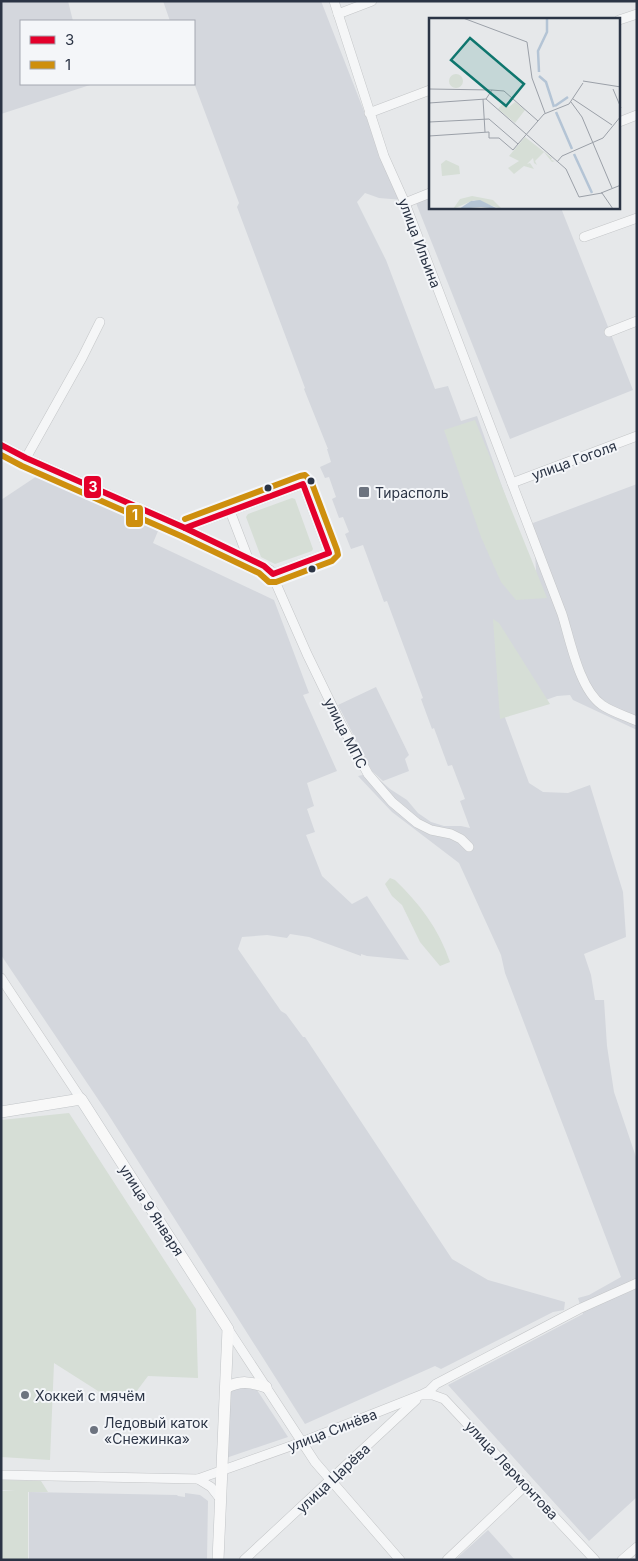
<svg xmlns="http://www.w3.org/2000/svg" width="638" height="1561" viewBox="0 0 638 1561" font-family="Inter,sans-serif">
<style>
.built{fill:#d4d7dd}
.green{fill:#d6ded6}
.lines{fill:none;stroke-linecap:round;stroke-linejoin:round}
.minor-casing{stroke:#c4c6c8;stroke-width:10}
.major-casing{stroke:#c2c5c8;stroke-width:12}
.minor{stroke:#f5f6f7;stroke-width:9}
.major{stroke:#f8f8f8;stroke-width:11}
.bus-1-casing{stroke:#f4f6f9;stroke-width:10}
.bus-2-casing{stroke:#f4f6f9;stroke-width:10}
.bus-1{stroke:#e4002b;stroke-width:6}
.bus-2{stroke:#ce8f0e;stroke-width:6}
.bus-dot{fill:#2b3445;stroke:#f4f6f9;stroke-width:2}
.poi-dot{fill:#6c737f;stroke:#f4f6f9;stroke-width:2}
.labels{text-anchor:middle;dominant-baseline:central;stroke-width:4;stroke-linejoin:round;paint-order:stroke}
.street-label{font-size:14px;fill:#2b3445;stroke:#f4f6f9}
.poi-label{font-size:14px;fill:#2b3445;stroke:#f4f6f9;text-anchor:start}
.inset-river{fill:none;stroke:#b4c4d5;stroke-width:2.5}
.inset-road{fill:none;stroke:#9ba0a8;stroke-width:1}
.view{fill:#0f766e;fill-opacity:0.15;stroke:#0f766e;stroke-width:2.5}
.inset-edge{fill:none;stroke:#2b3445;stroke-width:2.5}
.line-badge{stroke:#f4f6f9;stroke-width:2}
.badge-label{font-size:14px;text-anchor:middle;font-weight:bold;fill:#fff}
</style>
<rect width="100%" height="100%" fill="#e6e8ea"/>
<!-- built -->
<g class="built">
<polygon points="1,1 68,1 73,21 21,21 21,84 89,84 90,85 1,114"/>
<polygon points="163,1 321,1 394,188 403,200 379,198 365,193 357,202 386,260 435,389 448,386 461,421 477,416 537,585 533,523 637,484 637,730 573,700 570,695 557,696 504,715 529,783 543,792 568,793 590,785 623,892 626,937 584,954 591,975 595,1000 604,1000 607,1046 614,1092 637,1160 637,1497 589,1541 448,1385 583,1314 578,1298 589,1295 621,1277 505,973 501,955 459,863 392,812 358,776 372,773 390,789 407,800 418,813 431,822 444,826 461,826 470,828 460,801 465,799 452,765 448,766 434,728 432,729 421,699 423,698 387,601 384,602 363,545 351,549 345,534 349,532 343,517 339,518 332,499 336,497 329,477 325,478 320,467 331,462 327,449 328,449 304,389 305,388 237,207 239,203 194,83 194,21 170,21"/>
<polygon points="430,197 430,208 561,208 633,390 510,439 416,203"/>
<polygon points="40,474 158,531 153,543 274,600 309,693 303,695 337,771 307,783 314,806 307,809 315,832 306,835 322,876 352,904 367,896 409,960 367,956 361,954 361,956 309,937 290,934 287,938 267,935 242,937 238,949 281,1011 286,1014 303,1037 305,1037 452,1259 488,1280 565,1302 564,1310 553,1312 441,1369 435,1366 305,1424 108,1114 1,955 1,500"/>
<polygon points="376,687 409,755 405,759 409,771 383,781 372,771 338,705"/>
<polygon points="255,1387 288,1437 226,1458 229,1389"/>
<polygon points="29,1492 177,1495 178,1496 185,1497 185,1493 200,1495 208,1501 207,1560 29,1560"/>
<polygon points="488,1530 515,1560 455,1560"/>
</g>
<!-- green -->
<g class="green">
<polygon points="475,420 547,598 516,600 501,582 481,537 444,430"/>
<polygon points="292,498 295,499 313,549 312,551 275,564 261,557 246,517 248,514"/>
<polygon points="493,619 499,623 550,704 500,719"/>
<path d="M390 878 395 880C419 903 439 929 450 962L440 966 420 942 402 905 392 896 385 884Z"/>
<polygon points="69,1113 196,1309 198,1378 148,1376 133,1396 109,1398 54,1363 50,1460 1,1457 1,1120"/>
<polygon points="1,1480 41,1481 48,1492 28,1492 28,1560 1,1560 1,1491 15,1491 1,1490"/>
</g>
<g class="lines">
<defs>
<g id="minor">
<path d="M334 1 384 156 405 203 562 614C570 639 579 689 602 705 612 712 626 716 637 721"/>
<polyline points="338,14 372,1"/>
<polyline points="619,20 637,14"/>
<polyline points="369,113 430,90"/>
<polyline points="619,122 637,115"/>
<polyline points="405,203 430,193"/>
<polyline points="584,237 637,218"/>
<polyline points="609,332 637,321"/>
<polyline points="1,445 26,458 185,528 270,570 307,654 340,722 368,774 392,802 417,823 431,830 451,834 461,839 469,847"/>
<polyline points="26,458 82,358 100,322"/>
<polyline points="512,483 637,436"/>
<polyline points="230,511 248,558"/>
<polyline points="185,528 303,484 329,553 273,574"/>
<polyline points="1,978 81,1099"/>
<polyline points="228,1329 315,1462 400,1560"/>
<polyline points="424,1395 433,1395 444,1399 595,1560"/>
<polyline points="1,1475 198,1479 302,1442 421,1395 429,1391 436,1384 579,1309 637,1283"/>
<polyline points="198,1479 211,1487 221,1500"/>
<polyline points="244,1560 416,1400"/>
<polyline points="447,1560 526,1485"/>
<polyline points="622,1560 637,1547"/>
</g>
<g id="major">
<polyline points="1,1112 81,1099 228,1329 218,1560"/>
<path d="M226 1388C240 1380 251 1382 266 1387"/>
</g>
</defs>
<!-- minor casing -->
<use href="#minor" class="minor-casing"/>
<!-- major casing -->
<use href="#major" class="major-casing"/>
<!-- minor -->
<use href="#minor" class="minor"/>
<!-- major -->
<use href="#major" class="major"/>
<defs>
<g id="bus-1">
<polyline points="1,445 26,458 185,528"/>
<polygon points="303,484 329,553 273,574 264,566 185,528"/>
</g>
<polyline id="bus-2" points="1,455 22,466 181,536 259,573 269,582 276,582 332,561 338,555 337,550 311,481 305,475 300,476 185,519"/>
</defs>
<!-- bus-1 casing -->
<use href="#bus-1" class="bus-1-casing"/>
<!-- bus-2 casing -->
<use href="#bus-2" class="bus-2-casing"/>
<!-- bus-1 -->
<use href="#bus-1" class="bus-1"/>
<!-- bus-2 -->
<use href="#bus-2" class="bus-2"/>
</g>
<!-- markers -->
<g class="bus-dot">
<circle cx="311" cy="481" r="4.5"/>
<circle cx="268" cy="488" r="4.5"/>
<circle cx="312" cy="569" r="4.5"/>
</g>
<g class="poi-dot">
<rect x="358" y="486" width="12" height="12" rx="2.5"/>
<circle cx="25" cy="1395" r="5"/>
<circle cx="94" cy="1430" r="5"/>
</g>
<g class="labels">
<!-- street labels -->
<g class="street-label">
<text transform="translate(420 243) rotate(69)">улица Ильина</text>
<text transform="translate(574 460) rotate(-20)">улица Гоголя</text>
<text transform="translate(346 733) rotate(63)">улица МПС</text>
<text transform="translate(152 1210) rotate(57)">улица 9 Января</text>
<text transform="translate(332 1430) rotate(-21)">улица Синёва</text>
<text transform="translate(512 1470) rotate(47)">улица Лермонтова</text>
<text transform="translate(333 1478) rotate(-43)">улица Царёва</text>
</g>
<!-- poi labels -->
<g class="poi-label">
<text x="375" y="492">Тирасполь</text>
<text x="35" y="1395">Хоккей с мячём</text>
<text x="104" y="1422">Ледовый каток<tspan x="104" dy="16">«Снежинка»</tspan></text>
</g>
</g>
<!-- overview -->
<g transform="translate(429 18)">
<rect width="191" height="191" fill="#e6e8ea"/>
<path d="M20 63a7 7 0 1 1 14 0a7 7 0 1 1-14 0ZM75 84 80 89 86 84 96 92 86 105 69 91ZM96 119 123 140 122 142 126 143 123 144 115 134 106 143 108 147 105 145 104 140 98 146 101 145 105 151 95 148 85 156 79 150 90 143 80 138ZM17 142 30 148 31 156 13 158 12 146ZM43 178 64 182 73 191 45 182 24 191 31 181Z" fill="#d6ded6"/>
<path d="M51 182 69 191 52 189 30 191 42 183Z" fill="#b4c4d5"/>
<path class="inset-river" d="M110 54 109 33 118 14V0M110 58 117 64 125 89M126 88 139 79M127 94 143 131M145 136 163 175"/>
<path class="inset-road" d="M34 0 98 24 103 60 116 95M154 63 192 69M0 71 63 72M184 71 192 90M54 81 56 114M57 81 137 151 150 179 173 175 184 191M57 81 63 72 75 73 109 103M144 81 183 107M142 84 153 99 183 170M0 85 57 81M0 104 60 101 89 126 115 96 140 86 154 65M0 118 60 114V120H70L84 132 89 126M128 144 133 138 174 120 192 98M172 175 192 167"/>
<path class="view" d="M41 20 95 66 77 88 22 42Z"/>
<rect width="191" height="191" class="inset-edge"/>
</g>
<g class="line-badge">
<rect x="83" y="475" width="19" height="24" rx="5" fill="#e4002b"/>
<rect x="125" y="504" width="19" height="24" rx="5" fill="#ce8f0e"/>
</g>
<g class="badge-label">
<text x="93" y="492">3</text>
<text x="135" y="520">1</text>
</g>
<!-- border -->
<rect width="638" height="1561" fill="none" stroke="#2b3445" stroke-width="5"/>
<!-- legend -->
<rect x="20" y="20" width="175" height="65" fill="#f4f6f9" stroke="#a4a8b1"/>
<rect x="30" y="36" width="25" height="8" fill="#e4002b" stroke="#a4a8b1"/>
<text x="65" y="45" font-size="15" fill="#2b3445">3</text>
<rect x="30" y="61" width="25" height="8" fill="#ce8f0e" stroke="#a4a8b1"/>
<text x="65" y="70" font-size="15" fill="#2b3445">1</text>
</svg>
